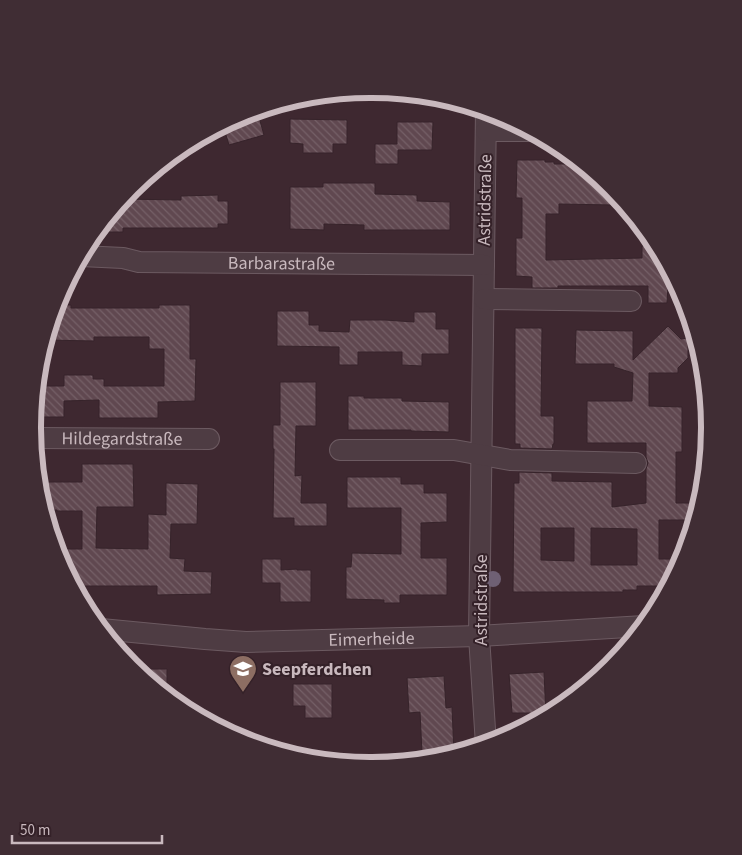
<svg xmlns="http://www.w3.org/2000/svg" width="742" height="855" viewBox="0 0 742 855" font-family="'Source Sans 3',sans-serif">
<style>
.building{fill:url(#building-back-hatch);stroke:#36232a;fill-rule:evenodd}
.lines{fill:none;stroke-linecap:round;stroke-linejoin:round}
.street-casing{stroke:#6c5a61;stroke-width:22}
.street{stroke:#4e3c43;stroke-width:20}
.tree{fill:#6f6074}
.labels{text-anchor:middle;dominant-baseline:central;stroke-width:4;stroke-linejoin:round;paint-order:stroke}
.street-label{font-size:18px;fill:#c9b9be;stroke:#342128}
.poi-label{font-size:18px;font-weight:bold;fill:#c9b9be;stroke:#342128;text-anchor:start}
.rim{fill:none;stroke:#c9b9be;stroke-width:6}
</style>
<defs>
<pattern id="building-back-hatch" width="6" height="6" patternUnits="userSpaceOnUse" patternTransform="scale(1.25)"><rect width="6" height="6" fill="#604850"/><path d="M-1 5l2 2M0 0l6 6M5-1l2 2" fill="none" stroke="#756067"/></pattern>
</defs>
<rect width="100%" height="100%" fill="#3e2830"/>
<!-- building -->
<g class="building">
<polygon points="257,110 264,135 229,145 223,125 242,115"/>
<polygon points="290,119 347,120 347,144 333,144 333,153 303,153 303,144 290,143"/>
<polygon points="397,122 433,122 432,150 398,150 398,164 375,164 375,144 397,144"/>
<polygon points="517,160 545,160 545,162 554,162 554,164 581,164 581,171 587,169 611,188 622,202 612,203 612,205 559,204 559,214 546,214 546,260 642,258 642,246 656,246 677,286 668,286 667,303 648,303 648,286 558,286 558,288 532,288 532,277 516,276 516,238 522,238 522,198 516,198"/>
<polygon points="323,183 375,183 375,194 417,195 417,201 450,202 450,230 364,230 364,225 324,224 324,230 290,229 290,187 323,187"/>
<polygon points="218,195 218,201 228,201 228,224 218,224 218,228 123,228 123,232 96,232 122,199 181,200 181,196"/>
<polygon points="56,305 71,305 71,308 159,308 159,305 190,305 190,359 196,359 195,401 158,402 158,418 99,418 99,400 64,401 64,417 34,417 37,386 64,386 64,375 93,375 93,379 104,379 104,386 164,386 164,349 149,349 149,337 94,337 94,341 45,340"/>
<polygon points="277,311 309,311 309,325 319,325 319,331 349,332 350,320 385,320 414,322 414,312 436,312 436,329 449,329 449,354 422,354 422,366 402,365 402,352 358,352 358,365 339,365 339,347 277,346"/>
<path d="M668 326 681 339 688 338V358L678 368V373H649V406L682 407V452H676V503H693V520H659V559H683L668 586H637V590H623V592H513L514 483H519V472L552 473V481L612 482V507L646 503V469L648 463 646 457V443H587V401H632L633 373 614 367V364H575L576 330 633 331V360ZM541 528H574V561L541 560ZM591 528 637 529V565H591Z"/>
<polygon points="515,328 542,328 541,416 554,416 554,444 553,444 552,449 520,448 520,444 515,444"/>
<polygon points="280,382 316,382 316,426 296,426 295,476 302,475 301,503 327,503 327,526 294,526 294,518 273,518 274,449 273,449 273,425 280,425"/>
<polygon points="348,396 364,396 364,398 402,398 402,401 449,402 449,432 411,431 411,430 348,430"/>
<polygon points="82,464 133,464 134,507 97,507 96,548 148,549 148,514 166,515 166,483 198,484 197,524 171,524 170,558 185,559 184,571 212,572 211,594 157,595 157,586 74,586 58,557 56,549 82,549 82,511 57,511 57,510 44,510 39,493 38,482 82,482"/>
<polygon points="347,477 401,477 401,484 424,484 424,493 447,493 447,522 421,523 421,558 447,558 447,595 400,595 400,603 384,603 384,600 346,599 346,567 351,567 352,553 401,554 401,508 347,508"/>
<polygon points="262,559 281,559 281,570 297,569 297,570 311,570 311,602 280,602 280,583 262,583"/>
<polygon points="135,669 167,669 167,696 148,680"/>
<polygon points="544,672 546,716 531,724 530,713 512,713 509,674"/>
<polygon points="444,676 446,708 452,707 454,754 437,760 426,761 426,753 422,753 420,712 409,713 407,678"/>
<polygon points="293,684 332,684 332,718 305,718 305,706 293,706"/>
</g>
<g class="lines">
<defs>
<g id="street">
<polyline points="486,110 479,636 486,745"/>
<polyline points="486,131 531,131"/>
<path id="s1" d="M81 256 123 258 139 262 484 265"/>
<polyline points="484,299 631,301"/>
<path id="s2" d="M34 438 209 439"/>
<polyline points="340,450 454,450 510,460 636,463"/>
<path id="s3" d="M101 629 205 639 246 642 479 636 644 626"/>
</g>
</defs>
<!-- street casing -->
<use href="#street" class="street-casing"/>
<!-- street -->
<use href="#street" class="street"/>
</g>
<!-- trees -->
<circle class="tree" cx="493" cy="579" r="8"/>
<!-- icons -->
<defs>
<symbol id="school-pin" viewBox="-11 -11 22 30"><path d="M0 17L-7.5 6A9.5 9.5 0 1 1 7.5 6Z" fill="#8d6e63" stroke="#342128"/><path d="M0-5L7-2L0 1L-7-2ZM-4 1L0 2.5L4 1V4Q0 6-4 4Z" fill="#fff"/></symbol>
</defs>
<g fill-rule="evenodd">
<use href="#school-pin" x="227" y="653" width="32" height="43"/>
</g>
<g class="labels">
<!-- street labels -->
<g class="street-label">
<text transform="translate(485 200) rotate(-89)">Astridstraße</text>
<text stroke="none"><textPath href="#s1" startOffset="201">Barbarastraße</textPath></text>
<text stroke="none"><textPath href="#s2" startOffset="88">Hildegardstraße</textPath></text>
<text transform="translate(481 600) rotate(-90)">Astridstraße</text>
<text stroke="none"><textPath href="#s3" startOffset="271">Eimerheide</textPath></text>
</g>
<!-- poi labels -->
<g class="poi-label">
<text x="262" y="669">Seepferdchen</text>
</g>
</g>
<!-- crop -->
<path d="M0 0H742V855H0ZM370 98H372A329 329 0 0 1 701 427V428A329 329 0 0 1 372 757H370A329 329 0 0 1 41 428V427A329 329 0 0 1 370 98Z" fill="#402d34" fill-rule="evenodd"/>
<path class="rim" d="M370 98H372A329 329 0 0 1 701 427V428A329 329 0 0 1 372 757H370A329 329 0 0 1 41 428V427A329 329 0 0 1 370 98Z"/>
<!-- scale -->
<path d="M12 835v8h150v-8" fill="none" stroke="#c9b9be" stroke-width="2.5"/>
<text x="20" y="835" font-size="15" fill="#c9b9be" stroke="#342128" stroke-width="4" paint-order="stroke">50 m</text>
</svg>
